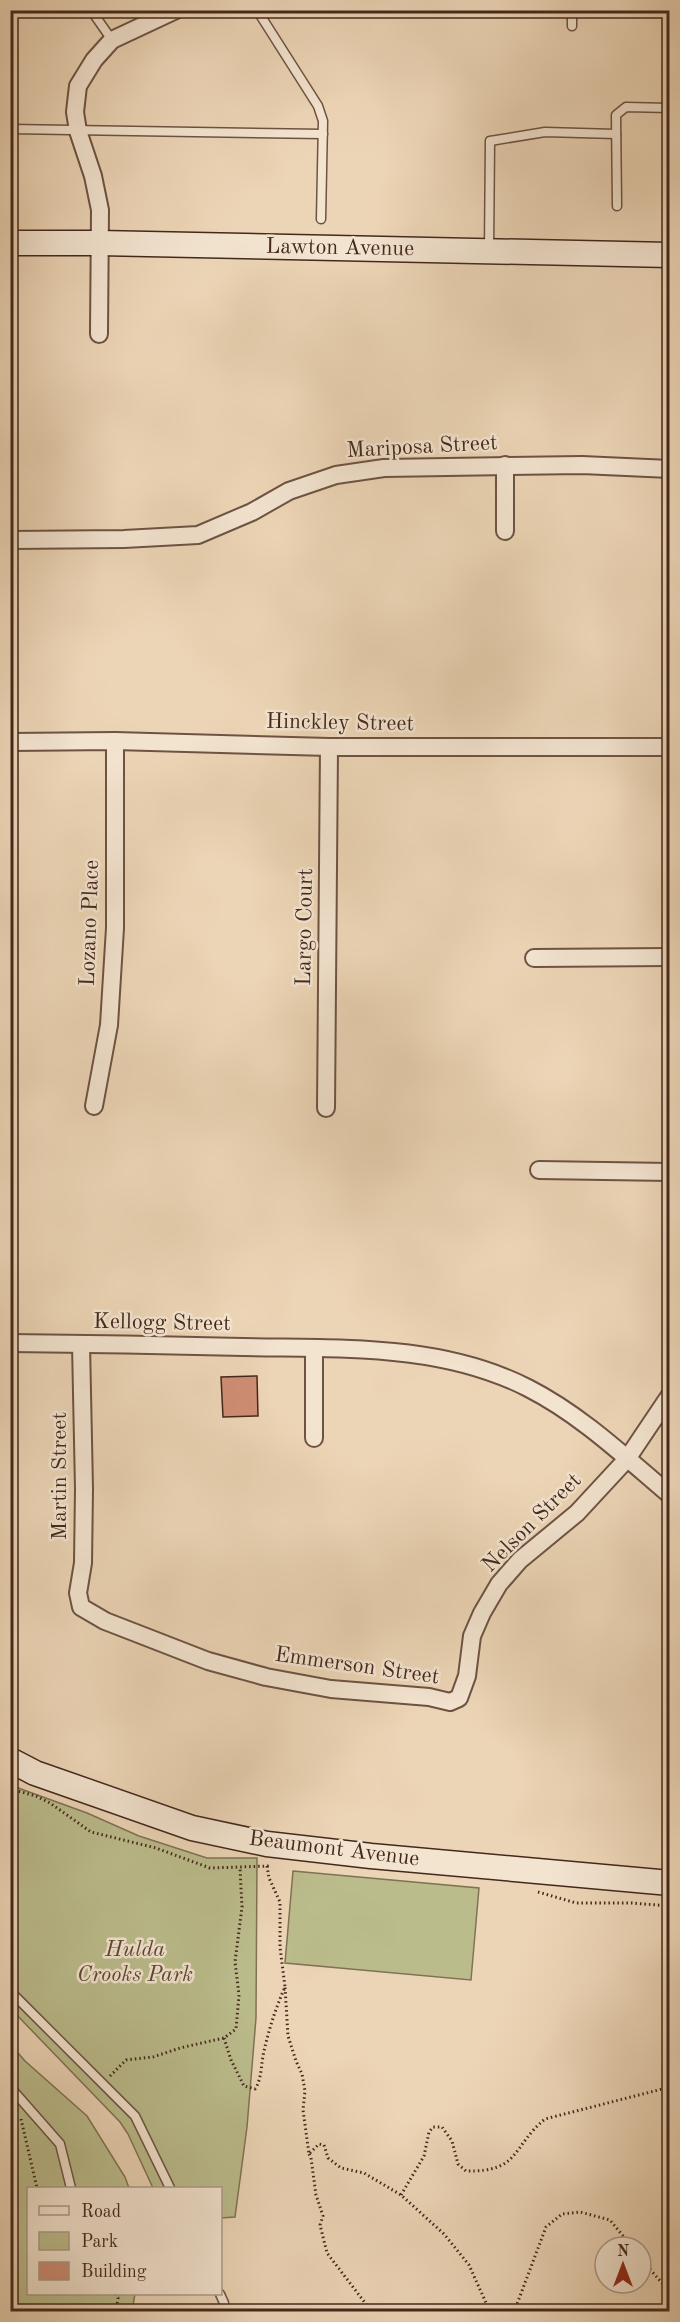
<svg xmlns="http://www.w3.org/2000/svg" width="680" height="2322" viewBox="0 0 680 2322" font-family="'Old Standard TT',serif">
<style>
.green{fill:#bbbc8c;stroke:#807254;stroke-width:1.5}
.building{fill:#cf8e75;stroke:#44281d;stroke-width:1.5}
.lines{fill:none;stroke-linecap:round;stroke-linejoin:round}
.lane-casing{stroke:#6e5343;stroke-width:11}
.street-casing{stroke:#6e5343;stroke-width:20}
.secondary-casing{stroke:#44281d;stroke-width:27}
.path{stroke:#44281d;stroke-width:3;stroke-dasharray:1.5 3;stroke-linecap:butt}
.lane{stroke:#f3e4d0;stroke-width:8}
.street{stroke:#f3e4d0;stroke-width:16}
.secondary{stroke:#f3e4d0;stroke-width:24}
.labels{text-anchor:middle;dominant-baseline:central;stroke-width:5;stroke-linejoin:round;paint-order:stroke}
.street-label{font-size:22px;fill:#44281d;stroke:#f3e4d0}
.park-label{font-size:22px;font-style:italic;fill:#5c4633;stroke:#f3e4d0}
</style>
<rect width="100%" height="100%" fill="#ecd5b6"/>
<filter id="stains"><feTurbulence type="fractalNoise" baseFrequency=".00333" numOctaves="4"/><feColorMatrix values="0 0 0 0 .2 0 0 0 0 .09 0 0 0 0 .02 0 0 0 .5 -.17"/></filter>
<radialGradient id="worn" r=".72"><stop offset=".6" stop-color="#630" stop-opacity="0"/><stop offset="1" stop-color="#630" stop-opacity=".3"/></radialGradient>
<!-- green -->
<g class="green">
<polygon points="10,1785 87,1813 139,1836 207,1858 257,1858 256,2018 247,2127 235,2217 221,2218 220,2188 153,2188 128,2134 120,2122 11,2009"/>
<polygon points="293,1871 479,1888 471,1980 285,1963"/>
<polygon points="11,2045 25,2061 87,2116 125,2177 129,2188 28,2188 28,2294 135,2294 132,2311 11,2311"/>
</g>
<!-- building -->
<polygon class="building" points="257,1376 258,1416 223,1417 221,1377"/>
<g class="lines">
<defs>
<g id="lane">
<polyline points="91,10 112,40"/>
<polyline points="257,10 318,106 323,121 321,219"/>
<polyline points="572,10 572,26"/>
<polyline points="10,129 323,134"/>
<polyline points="617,206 616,115 626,107 670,108"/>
<polyline points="489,251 490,141 545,132 616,134"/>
<polyline points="10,1991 135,2116 170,2188"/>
<polyline points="10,2087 60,2144 71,2188"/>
<polyline points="220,2294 224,2303"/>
</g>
<g id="street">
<polyline points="99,334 100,210 93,176 78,131 75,112 78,86 94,60 112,40 176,10"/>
<polyline points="505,465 505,531"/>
<polyline points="10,540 124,539 198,535 252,512 289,491 336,475 384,468 582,465 670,469"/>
<polyline points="10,742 115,741 329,747 670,747"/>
<polyline points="534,958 670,957"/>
<polyline points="94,1106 109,1025 115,928 115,741"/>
<polyline points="326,1108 329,747"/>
<polyline points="539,1170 670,1172"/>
<path d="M10 1343C88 1344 165 1345 243 1347 339 1349 440 1343 528 1388 581 1415 625 1457 670 1495"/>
<polyline points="81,1344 84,1489 83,1563 78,1593 81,1607 105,1621 208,1661 266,1677 331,1689 429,1697 450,1702 459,1698 467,1676 472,1636 482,1613 499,1584 520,1560 577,1513 627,1459 670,1395"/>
<polyline points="314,1348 314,1438"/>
</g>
<g id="secondary">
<polyline points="10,243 99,243 670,255"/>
<polyline points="10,1760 35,1773 192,1828 267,1844 371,1856 670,1883"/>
</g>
</defs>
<!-- lane casing -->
<use href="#lane" class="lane-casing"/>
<!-- street casing -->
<use href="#street" class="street-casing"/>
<!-- secondary casing -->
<use href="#secondary" class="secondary-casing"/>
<!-- path -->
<g class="path">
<polyline points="10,1789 36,1796 50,1803 91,1832 156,1848 210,1868 269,1866"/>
<polyline points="267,1866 269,1878 280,1902 280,1947 285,1987"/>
<polyline points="538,1892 576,1903 631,1903 670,1906"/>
<path d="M224 2038 231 2060 244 2086 255 2089C262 2079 261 2063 264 2051 269 2029 276 2007 285 1987L288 2036 296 2061 302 2074 305 2091 303 2110 309 2154 319 2144 324 2145 328 2158 341 2168 364 2173 401 2195 444 2234 469 2265 487 2305 495 2312"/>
<polyline points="110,2076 126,2060 153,2057 180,2048 224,2038 236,2029 239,1995 235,1962 242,1907 240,1868"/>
<polyline points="21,2119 37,2188"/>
<polyline points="309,2154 311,2158 316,2195 323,2216 320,2225 327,2253 372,2312"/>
<path d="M401 2195 424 2156 429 2132 433 2127H442L452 2141 458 2164 466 2171C521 2172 511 2147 545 2119L670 2087"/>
<polyline points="641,2259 670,2292"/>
<polyline points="115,2294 118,2298 116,2312"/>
<polyline points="514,2312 546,2227 562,2214 580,2212 610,2220 632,2247"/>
</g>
<!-- lane -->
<use href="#lane" class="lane"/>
<!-- street -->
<use href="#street" class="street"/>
<!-- secondary -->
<use href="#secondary" class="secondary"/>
</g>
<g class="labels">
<!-- street labels -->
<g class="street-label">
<text transform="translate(340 248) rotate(1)">Lawton Avenue</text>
<text transform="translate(422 447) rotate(-3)">Mariposa Street</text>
<text transform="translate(340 723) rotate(1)">Hinckley Street</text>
<text transform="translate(90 923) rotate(-88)">Lozano Place</text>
<text transform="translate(305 927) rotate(-89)">Largo Court</text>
<text transform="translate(162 1323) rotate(1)">Kellogg Street</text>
<text transform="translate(60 1476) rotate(-90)">Martin Street</text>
<text transform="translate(532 1523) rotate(-45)">Nelson Street</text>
<text transform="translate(357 1666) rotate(8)">Emmerson Street</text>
<text transform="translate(334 1849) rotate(7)">Beaumont Avenue</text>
</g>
<!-- park labels -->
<g class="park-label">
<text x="135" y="1950">Hulda<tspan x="135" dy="25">Crooks Park</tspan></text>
</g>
</g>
<!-- margin -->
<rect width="680" height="2322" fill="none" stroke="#ecd5b6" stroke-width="36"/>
<rect x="12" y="12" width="656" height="2298" fill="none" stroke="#44281d" stroke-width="3"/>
<rect x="18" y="18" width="644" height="2286" fill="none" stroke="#44281d" stroke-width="1.5"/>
<!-- legend -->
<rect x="27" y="2187" width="195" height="108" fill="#f3e4d0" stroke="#ad9988" stroke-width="1.5"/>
<rect x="39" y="2206" width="30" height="9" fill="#f3e4d0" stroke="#ad9988" stroke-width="1.5"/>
<text x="81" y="2217" font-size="18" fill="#44281d">Road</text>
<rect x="39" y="2232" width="30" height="18" fill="#bbbc8c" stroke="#ad9988" stroke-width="1.5"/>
<text x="81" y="2247" font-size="18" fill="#44281d">Park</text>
<rect x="39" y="2262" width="30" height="18" fill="#cf8e75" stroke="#ad9988" stroke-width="1.5"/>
<text x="81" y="2277" font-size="18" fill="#44281d">Building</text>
<!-- north arrow -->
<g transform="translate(623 2265)"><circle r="28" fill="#f3e4d0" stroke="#ad9988" stroke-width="1.5"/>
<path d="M0-4.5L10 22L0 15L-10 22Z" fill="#8f2418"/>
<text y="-9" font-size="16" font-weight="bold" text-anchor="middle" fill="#44281d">N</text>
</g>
<rect width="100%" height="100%" filter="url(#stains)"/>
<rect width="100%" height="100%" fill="url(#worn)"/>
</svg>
